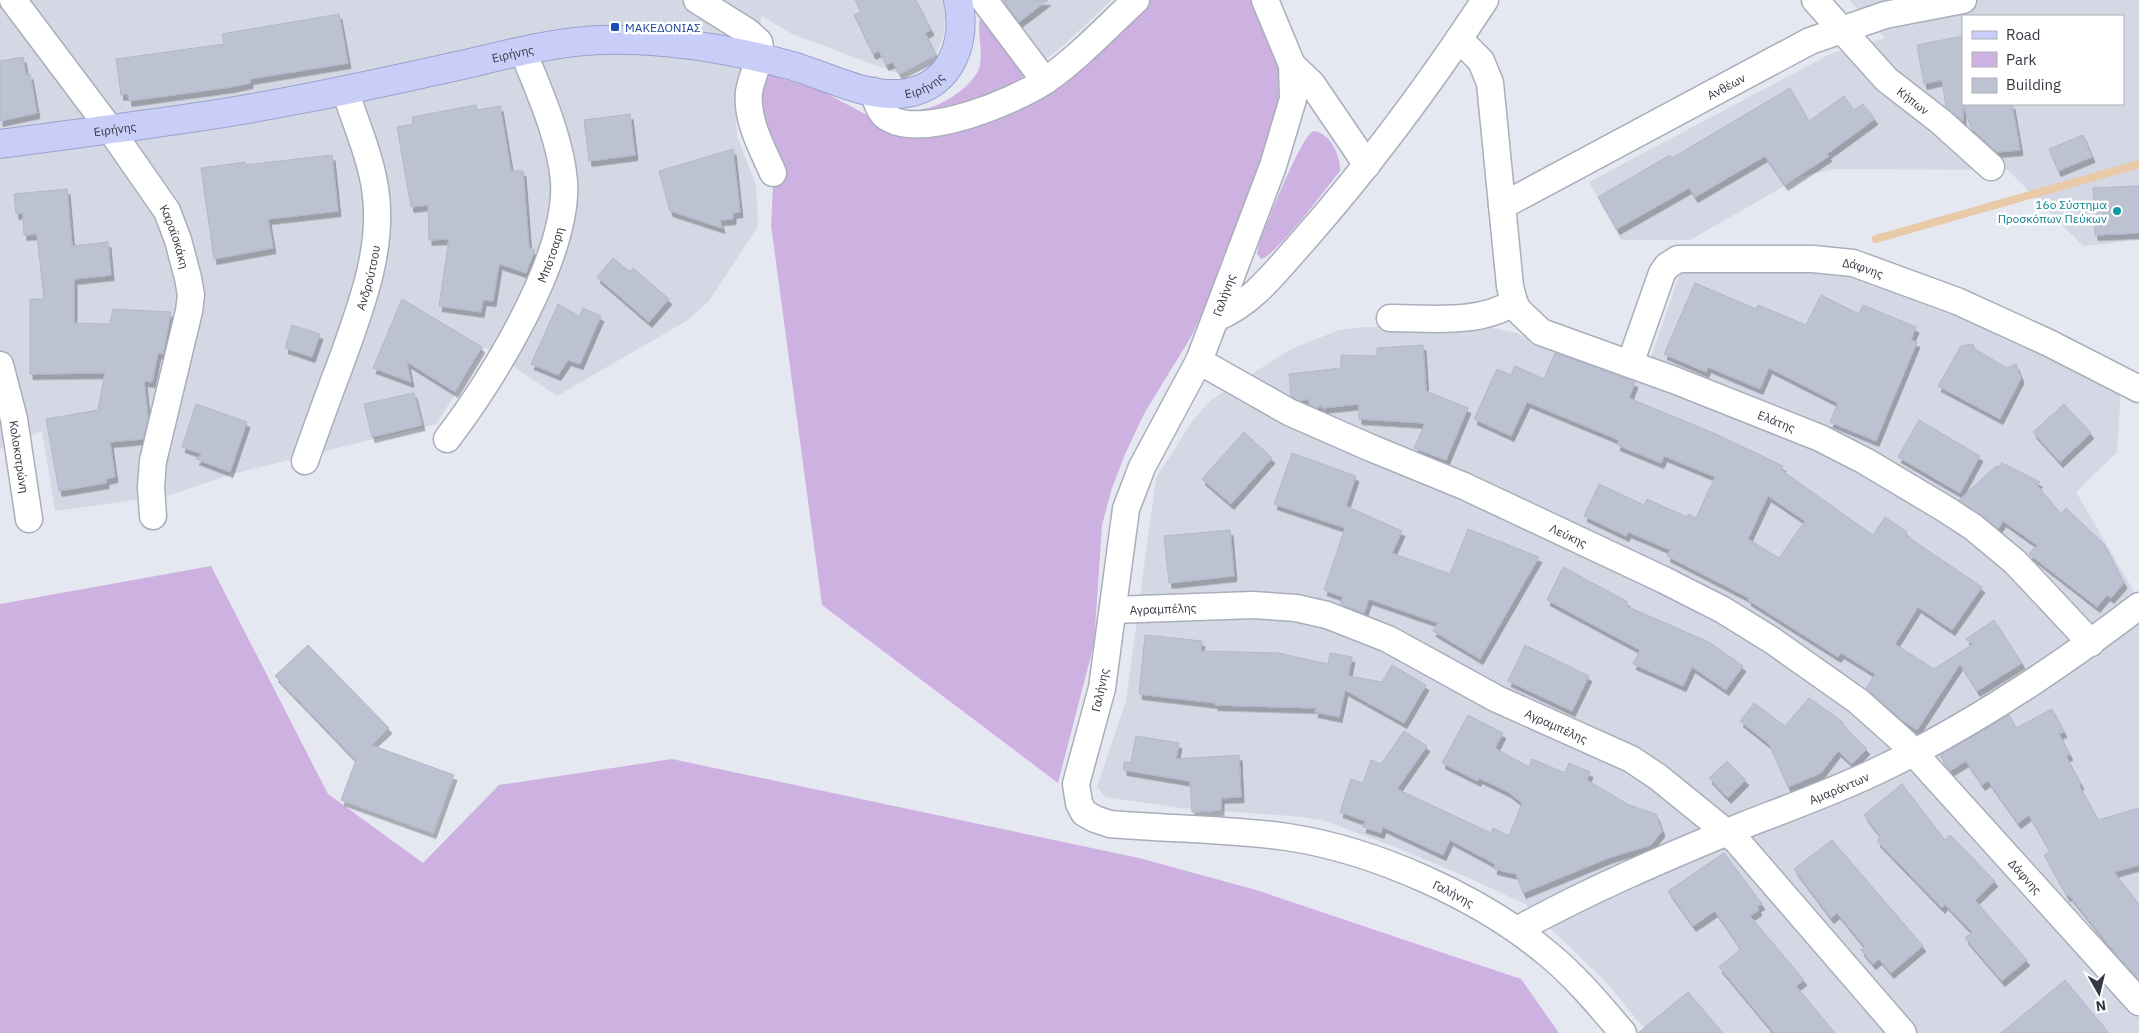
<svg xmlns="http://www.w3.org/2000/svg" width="2139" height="1033" viewBox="0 0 2139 1033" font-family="'IBM Plex Sans',sans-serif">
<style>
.residential{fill:#d4d8e4;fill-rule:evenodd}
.green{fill:#cdb2e1}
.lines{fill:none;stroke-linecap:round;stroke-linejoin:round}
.stream{stroke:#e8c9a8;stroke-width:8}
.building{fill:#bcc2d1;stroke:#b0b8cb;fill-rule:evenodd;filter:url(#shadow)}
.street-casing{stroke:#a9aebb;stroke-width:29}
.secondary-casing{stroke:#9aa2cc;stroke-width:30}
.street{stroke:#fff;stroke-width:26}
.secondary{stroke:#c8cef8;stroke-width:28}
.transit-dot{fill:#1a4fb4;stroke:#fff;stroke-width:2}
.culture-dot{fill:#0f9aa8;stroke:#fff;stroke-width:2}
.labels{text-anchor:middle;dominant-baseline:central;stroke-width:5;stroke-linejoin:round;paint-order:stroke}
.transit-label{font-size:12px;fill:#164399;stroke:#fff;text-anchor:start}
.street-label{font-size:12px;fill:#363943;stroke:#fff}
.culture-label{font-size:12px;fill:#0d838f;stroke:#fff;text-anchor:end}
</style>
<defs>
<filter id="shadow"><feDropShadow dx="3" dy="5.5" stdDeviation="0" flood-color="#0004"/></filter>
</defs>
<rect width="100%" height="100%" fill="#e6e8f1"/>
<!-- residential -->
<g class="residential">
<polygon points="0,0 943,0 945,17 944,35 936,55 899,74 792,34 762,16 736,116 737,136 756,185 758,226 709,301 688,320 557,396 485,347 436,424 232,474 170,495 55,511 42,431 0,449"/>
<polygon points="999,0 1112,0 1064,45 1045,60"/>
<path d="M1849 0H2139V240L2083 246 2008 170 1836 169 1802 176 1690 240H1621L1589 182 1832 53 1885 38ZM1963 16H2123V104H1963Z"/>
<polygon points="1682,267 1776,270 1848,277 1901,292 1936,304 2121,390 2117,452 2076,492 2139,600 2139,1033 1648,1033 1605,981 1525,904 1469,878 1390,845 1325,821 1302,817 1182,808 1105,797 1097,787 1126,701 1156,478 1193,420 1211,400 1291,349 1339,330 1364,327 1455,325 1493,328 1517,333 1555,352 1642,384"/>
</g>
<!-- green -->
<g class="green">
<polygon points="1151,0 1255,0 1276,58 1279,73 1278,111 1231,247 1202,314 1191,337 1145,412 1126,452 1112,488 1102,525 1094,644 1058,783 822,605 771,225 773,187 779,175 769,154 757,77 764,73 822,91 893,129 1078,67"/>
<path d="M981 14 1022 70 1023 76 1019 83 940 114 896 110C907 110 917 111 928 108 945 104 976 84 980 65 983 48 976 31 981 14Z"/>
<path d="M1313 131C1330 132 1341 156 1340 171 1327 187 1276 256 1261 259L1257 254 1259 242C1268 222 1299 140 1313 131Z"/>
<polygon points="211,566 328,794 423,863 499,785 672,759 1139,858 1256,890 1521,979 1559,1033 0,1033 0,604"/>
</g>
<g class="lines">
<!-- stream -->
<polyline class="stream" points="1876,239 2139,164"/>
</g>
<!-- building -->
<g class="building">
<polygon points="855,0 916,0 931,30 925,33 936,55 899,74 893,62 886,65 879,51 873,54 854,15 861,12"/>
<polygon points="1003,0 1048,0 1019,22"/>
<polygon points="339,14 348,63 250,79 250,83 231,87 129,101 128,94 121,95 116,59 224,44 222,34"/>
<polygon points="1963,36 1963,121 1946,107 1942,80 1924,84 1917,45"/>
<polygon points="23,57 26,75 30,74 37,113 0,121 0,61"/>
<polygon points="1790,88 1809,121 1844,96 1854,110 1863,104 1875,119 1827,154 1829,156 1785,185 1765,156 1695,197 1689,188 1617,229 1598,197 1670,155 1672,158"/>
<polygon points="1963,104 2012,104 2020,150 1997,152 1971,128"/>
<polygon points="476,105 477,110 500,106 511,171 523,171 529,248 535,250 526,273 499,264 493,301 483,300 481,312 439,306 449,239 429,240 428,205 411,207 397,127 413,124 412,117"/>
<polygon points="630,114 635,155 589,161 584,120"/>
<polygon points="2083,135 2092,157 2058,171 2049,149"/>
<polygon points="733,149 740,212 733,213 733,219 720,220 722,228 670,211 659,171"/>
<polygon points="332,155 338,211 268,219 273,248 214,259 201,168 245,162 245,165"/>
<polygon points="2139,186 2139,233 2095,235 2093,188"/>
<polygon points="67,189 72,246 108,242 111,275 74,279 74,323 110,324 113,309 171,312 163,354 158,353 152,382 144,381 148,418 143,439 110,442 115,477 106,479 106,483 59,491 46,419 98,410 105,373 30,374 30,299 44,299 37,234 24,235 23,213 16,214 14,194"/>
<polygon points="613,258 630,272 633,268 669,299 649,322 597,277"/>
<polygon points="1695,283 1756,309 1758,305 1806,325 1821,295 1859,314 1863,305 1916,327 1911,340 1917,342 1876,441 1830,422 1838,403 1769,368 1760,389 1708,367 1706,372 1664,354"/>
<polygon points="402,299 482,347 455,392 407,362 411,382 373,368"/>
<polygon points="558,304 579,316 583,308 601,316 580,364 568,360 558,375 531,364"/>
<polygon points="292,325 320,334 312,357 285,348"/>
<polygon points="1973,344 1975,349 2007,368 2016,364 2021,378 2000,419 1938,386 1961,346"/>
<polygon points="1423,345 1426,391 1468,408 1446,460 1414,448 1425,423 1359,419 1359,404 1322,408 1322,404 1317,408 1309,404 1309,399 1300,401 1291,396 1289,374 1341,368 1341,355 1377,356 1377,348"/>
<path d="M1555 353 1635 382 1629 398 1718 435 1783 466 1781 470 1873 535 1885 517 1907 532 1905 535 1982 587 1952 630 1918 607 1895 644 1934 669 1973 644 1966 639 1994 620 2022 663 1977 691 1960 664 1917 730 1902 720 1866 688 1875 674 1841 653 1838 657 1748 600 1749 598 1667 556 1670 550 1628 532 1626 536 1584 516 1599 484 1644 505 1647 499 1687 517 1688 514 1696 518 1715 477 1664 456 1661 463 1617 445 1619 440 1527 402 1511 436 1474 419 1497 369 1511 375 1515 366 1544 379ZM1768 496 1805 521 1779 558 1748 539Z"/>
<polygon points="414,393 422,425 372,437 364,404"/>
<polygon points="196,404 247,422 230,472 196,459 202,454 182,447"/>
<polygon points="2064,404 2091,433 2060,462 2033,432"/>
<polygon points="1919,420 1980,456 1960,493 1898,457"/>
<polygon points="1244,432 1272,458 1231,504 1202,479"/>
<polygon points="1292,453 1356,476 1346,506 1402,531 1392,553 1450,574 1468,529 1539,557 1480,659 1433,631 1438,623 1369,599 1364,613 1341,604 1343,597 1324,590 1345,528 1274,504"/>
<polygon points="2002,463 2040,482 2036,484 2061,514 2066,508 2104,544 2124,583 2111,598 2107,595 2097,607 2029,554 2037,545 2003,521 1998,529 1959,500 1996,466 1999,467"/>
<polygon points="1230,530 1234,576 1169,583 1164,536"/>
<polygon points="1563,567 1628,602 1626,606 1709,642 1743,666 1726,690 1692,667 1683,686 1633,664 1640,650 1547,600"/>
<polygon points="1145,635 1202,641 1201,651 1278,653 1328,664 1330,653 1352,657 1348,676 1382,682 1392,665 1426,685 1404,723 1345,690 1339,717 1315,712 1316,708 1215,705 1215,703 1139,694"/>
<polygon points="308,645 389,728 371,745 454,775 433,833 341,800 356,760 275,676"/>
<polygon points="1525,645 1589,676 1572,711 1508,681"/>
<polygon points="1809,698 1843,722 1843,725 1867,749 1852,764 1838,751 1821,773 1788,787 1769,744 1740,721 1754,703 1785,726"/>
<polygon points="2052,709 2064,732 2059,734 2070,755 2066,756 2081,784 2079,785 2098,820 2139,808 2139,865 2114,872 2139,904 2139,980 2115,953 2069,895 2067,896 2044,855 2050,852 2029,815 2018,823 1988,781 1982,785 1966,761 1950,771 1940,755 2009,715 2016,728"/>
<polygon points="1468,715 1503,733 1495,748 1529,767 1532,759 1565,773 1569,763 1590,772 1587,780 1629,805 1656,814 1662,831 1651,845 1611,857 1523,893 1516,874 1494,869 1495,864 1450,840 1443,855 1383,827 1381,833 1363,827 1365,821 1340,812 1351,779 1363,783 1371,760 1381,764 1404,731 1427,746 1397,789 1491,833 1493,828 1509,836 1522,803 1508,792 1479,778 1478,781 1442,763"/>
<polygon points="1136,736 1179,743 1176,759 1239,755 1241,797 1221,798 1221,810 1192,812 1190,781 1124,770 1124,762 1131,762"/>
<polygon points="1727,761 1746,780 1728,798 1709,778"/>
<polygon points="1902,784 1945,840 1950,835 1995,881 1975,900 2027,960 2002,981 1965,938 1972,932 1945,904 1942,908 1877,841 1881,837 1864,815"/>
<polygon points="1832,840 1923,946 1891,973 1879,959 1873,964 1861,950 1865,947 1837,913 1831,918 1794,869"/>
<polygon points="1724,853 1762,904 1757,907 1759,910 1750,916 1804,980 1796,986 1835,1033 1774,1033 1719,967 1741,949 1715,911 1693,926 1668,891"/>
<polygon points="2065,980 2109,1033 2001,1033"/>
<polygon points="1688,992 1723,1033 1638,1033"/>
</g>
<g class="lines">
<defs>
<g id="street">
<path id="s1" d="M13 0 110 129 167 211 178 240 188 278 191 295 189 311 153 461 151 487 153 516"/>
<path d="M697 0 748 32 759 42C763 57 751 77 749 92 746 120 762 148 773 173"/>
<polyline points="984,0 1045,81"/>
<path id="s2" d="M1265 0 1292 65 1293 99 1273 166 1199 361 1142 467 1126 509 1102 688 1076 784 1079 803 1084 813 1095 819 1110 824C1169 829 1229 829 1287 837 1374 850 1480 897 1548 954 1576 977 1599 1005 1623 1033"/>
<path id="s3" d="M1815 0 1887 80 1940 121 1991 167"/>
<path id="s4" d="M1459 39 1481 61 1490 83 1510 286 1514 302 1518 310 1541 332 1674 380 1820 438 1865 461 1947 510 1973 527 2015 562 2091 643"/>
<polyline points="1292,65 1312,84 1367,165"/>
<path d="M873 91C877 102 879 114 890 119 926 138 1013 102 1045 81 1078 58 1107 27 1136 0"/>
<path id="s5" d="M1502 206 1810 41 1885 15 1963 0"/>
<path d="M1216 318C1253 303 1276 271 1303 241 1369 166 1430 84 1485 0"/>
<path d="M1390 318C1429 318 1480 325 1514 302"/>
<path id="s6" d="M1199 361 1289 412 1371 448 1464 486 1664 580 1723 610 1773 641 1858 701 1904 742 2139 1002"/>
<path id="s7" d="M1630 364 1662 273 1667 266 1678 259H1813L1853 263 1957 301 2049 343 2139 389"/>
<path id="s8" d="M0 365 14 419 29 519"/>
<path id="s9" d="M447 439C492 381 569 256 564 181 560 136 539 92 523 51"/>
<path id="s10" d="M305 461C316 430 327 399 339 368 359 312 385 249 375 188 370 155 355 122 345 90"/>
<path id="s11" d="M1113 610 1253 605 1296 608 1327 615 1388 639 1497 699 1631 759 1658 777 1737 841 1903 1033"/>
<path id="s12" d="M1517 930C1591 889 1669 856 1747 824 1791 807 1835 791 1877 771 1969 727 2058 668 2139 606"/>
</g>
<g id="secondary">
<path id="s13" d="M0 144C100 130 202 119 301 99 359 88 417 75 475 62 516 52 557 42 599 40 661 38 725 48 785 64 823 73 866 100 907 93 952 85 967 41 958 0"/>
</g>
</defs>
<!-- street casing -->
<use href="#street" class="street-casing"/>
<!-- secondary casing -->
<use href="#secondary" class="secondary-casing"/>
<!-- street -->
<use href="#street" class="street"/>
<!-- secondary -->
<use href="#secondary" class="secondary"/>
</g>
<!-- markers -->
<rect class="transit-dot" x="610" y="22" width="10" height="10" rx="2.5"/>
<circle class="culture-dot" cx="2117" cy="211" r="5"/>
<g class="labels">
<!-- transit labels -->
<g class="transit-label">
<text x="625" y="27">ΜΑΚΕΔΟΝΙΑΣ</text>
</g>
<!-- street labels -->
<g class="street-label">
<text stroke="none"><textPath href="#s13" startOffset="521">Ειρήνης</textPath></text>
<text stroke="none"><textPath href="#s13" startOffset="942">Ειρήνης</textPath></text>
<text stroke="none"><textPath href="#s5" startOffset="254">Ανθέων</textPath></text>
<text stroke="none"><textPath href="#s3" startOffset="141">Κήπων</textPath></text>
<text stroke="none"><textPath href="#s13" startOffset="116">Ειρήνης</textPath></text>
<text stroke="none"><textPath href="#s1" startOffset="288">Καραϊσκάκη</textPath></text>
<text stroke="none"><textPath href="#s9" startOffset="212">Μπότσαρη</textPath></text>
<text stroke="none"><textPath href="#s7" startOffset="304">Δάφνης</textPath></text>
<text stroke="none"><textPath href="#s10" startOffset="194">Ανδρούτσου</textPath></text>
<text transform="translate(1224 295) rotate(-70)">Γαλήνης</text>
<text stroke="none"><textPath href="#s4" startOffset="568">Ελάτης</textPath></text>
<text stroke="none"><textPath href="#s8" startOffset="94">Κολοκοτρώνη</textPath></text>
<text stroke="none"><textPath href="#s6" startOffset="409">Λεύκης</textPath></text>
<text stroke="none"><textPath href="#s11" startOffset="50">Αγραμπέλης</textPath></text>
<text transform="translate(1100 690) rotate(-78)">Γαλήνης</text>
<text stroke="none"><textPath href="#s11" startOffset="470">Αγραμπέλης</textPath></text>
<text stroke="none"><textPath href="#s12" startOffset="352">Αμαράντων</textPath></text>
<text stroke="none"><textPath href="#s6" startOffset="986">Δάφνης</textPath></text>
<text stroke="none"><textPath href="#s2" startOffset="1241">Γαλήνης</textPath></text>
</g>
<!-- culture labels -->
<g class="culture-label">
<text x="2107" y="204">16ο Σύστημα<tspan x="2107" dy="14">Προσκόπων Πεύκων</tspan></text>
</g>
</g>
<!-- legend -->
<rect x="1962" y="15" width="162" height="90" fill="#ffffff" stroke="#afb0b4"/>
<rect x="1972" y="31" width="25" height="8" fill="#c8cef8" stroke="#afb0b4"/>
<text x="2006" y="40" font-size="15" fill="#363943">Road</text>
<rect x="1972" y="52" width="25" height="15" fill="#cdb2e1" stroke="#afb0b4"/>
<text x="2006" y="65" font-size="15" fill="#363943">Park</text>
<rect x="1972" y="78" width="25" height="15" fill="#bcc2d1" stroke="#afb0b4"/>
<text x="2006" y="90" font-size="15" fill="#363943">Building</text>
<!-- north arrow -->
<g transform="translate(2099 993) rotate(172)" stroke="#ffffff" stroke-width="4" paint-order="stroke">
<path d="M0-4L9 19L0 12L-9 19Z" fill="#363943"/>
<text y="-8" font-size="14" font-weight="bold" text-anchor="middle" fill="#363943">N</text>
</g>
</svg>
